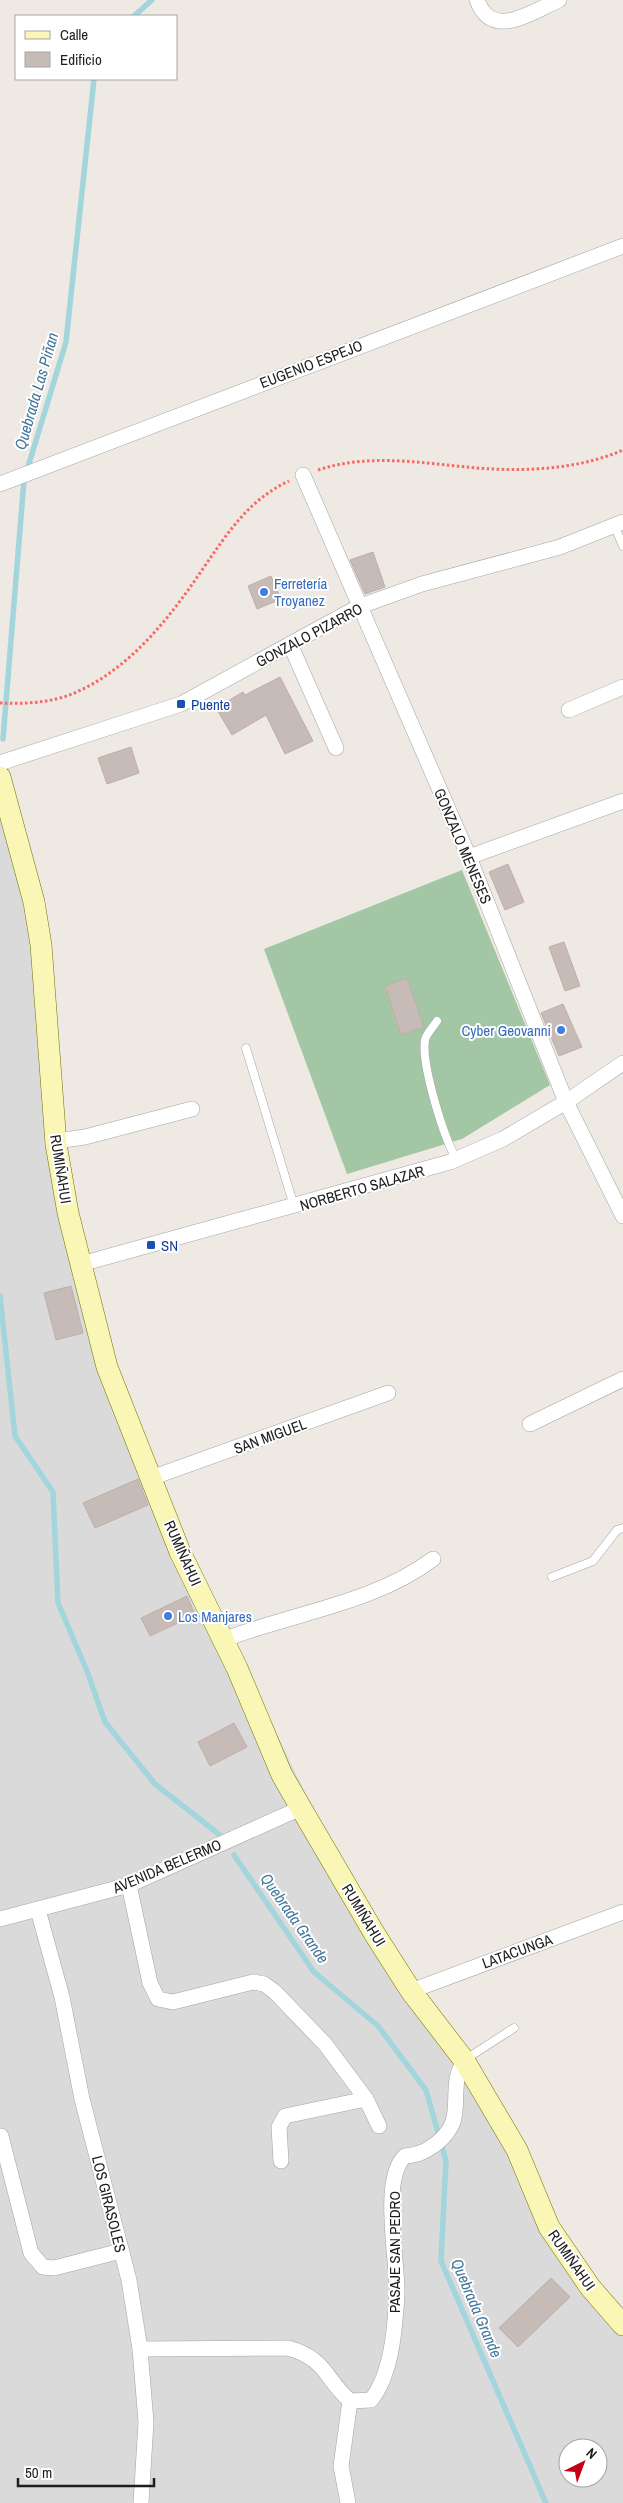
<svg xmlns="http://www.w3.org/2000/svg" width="623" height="2503" viewBox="0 0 623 2503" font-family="'Archivo Narrow',sans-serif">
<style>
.residential{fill:#dbdada;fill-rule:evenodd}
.cemetery{fill:#a3c7a5}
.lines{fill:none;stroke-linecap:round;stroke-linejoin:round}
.stream{stroke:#a2d5dc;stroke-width:5.5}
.building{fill:#c6bbb6;stroke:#c0aea5}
.lane-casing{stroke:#a4a4a4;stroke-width:9}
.street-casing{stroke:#a4a4a4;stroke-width:16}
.secondary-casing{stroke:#737304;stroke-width:22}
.path{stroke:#fa6767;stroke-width:3;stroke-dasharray:2.5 2.5;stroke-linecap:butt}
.lane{stroke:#fff;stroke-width:8}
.street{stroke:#fff;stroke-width:15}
.secondary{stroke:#faf6b5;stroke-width:21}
.shop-dot{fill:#3f7fe0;stroke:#fff;stroke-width:2}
.transit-dot{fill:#1a4fb4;stroke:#fff;stroke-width:2}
.labels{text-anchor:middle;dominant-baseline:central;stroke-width:4;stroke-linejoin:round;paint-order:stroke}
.street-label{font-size:15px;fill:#1d1d1d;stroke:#fff}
.shop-label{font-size:15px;fill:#366cbe;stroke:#fff;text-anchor:start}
.transit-label{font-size:15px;fill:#164399;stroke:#fff;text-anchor:start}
.water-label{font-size:16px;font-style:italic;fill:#43799c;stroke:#fff}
</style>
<rect width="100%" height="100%" fill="#eee9e2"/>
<!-- residential -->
<path class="residential" d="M0 782 28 881 69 1205 122 1414 312 1807 558 2234 623 2325V2503H0ZM568 2448H598V2478H568Z"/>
<!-- cemetery -->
<polygon class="cemetery" points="462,870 550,1085 462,1139 347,1174 264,949"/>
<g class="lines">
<!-- stream -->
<g class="stream">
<polyline points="134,16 152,0"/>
<polyline points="3,739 24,480 66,342 94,79"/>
<polyline points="0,1296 15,1436 53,1492 58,1603 87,1671 105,1722 155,1784 220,1835"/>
<polyline points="234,1855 314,1972 378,2026 426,2090 446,2161 441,2261 546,2503"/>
</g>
</g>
<!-- building -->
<g class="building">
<polygon points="373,552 385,587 365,594 350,560"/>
<polygon points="271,576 281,599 257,609 248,586"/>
<polygon points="280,677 313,741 285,754 266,715 232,735 216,708 243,692 245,695"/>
<polygon points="131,747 139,773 107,784 98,758"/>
<polygon points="508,864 524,902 505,910 489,872"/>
<polygon points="564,942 580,986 565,991 549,947"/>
<polygon points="407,978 424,1027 401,1035 385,986"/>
<polygon points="563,1004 582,1047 559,1056 541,1013"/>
<polygon points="71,1286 83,1333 56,1340 44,1293"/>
<polygon points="138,1479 148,1505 95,1528 83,1503"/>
<polygon points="187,1596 195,1615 150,1636 141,1618"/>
<polygon points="234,1723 247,1747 210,1766 198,1742"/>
<polygon points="551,2278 570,2297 518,2347 499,2328"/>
</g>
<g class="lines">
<defs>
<g id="lane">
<polyline points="614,525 623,546"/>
<path d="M437 1021C434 1026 426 1034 425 1040 421 1064 444 1139 457 1160"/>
<polyline points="246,1048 294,1206"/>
<polyline points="552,1577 593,1561 617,1530 623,1528"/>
<polyline points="466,2059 514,2028"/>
</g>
<g id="street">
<path d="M477 0C492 41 531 12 559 0"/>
<polyline points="303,475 469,857 566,1102 623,1216"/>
<polyline points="0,484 623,246"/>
<polyline points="290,644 336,748"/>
<polyline points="569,710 623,687"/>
<polyline points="0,763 181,704 358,607 422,584 560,547 623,522"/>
<polyline points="469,857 623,801"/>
<polyline points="56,1141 85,1137 192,1109"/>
<polyline points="81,1264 450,1162 503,1139 566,1102 623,1063"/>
<polyline points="530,1424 623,1379"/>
<polyline points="151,1478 388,1393"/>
<path d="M223 1640C292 1613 373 1604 433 1559"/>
<polyline points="129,1885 150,1983 158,1999 173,2002 253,1982 264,1984 275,1992 325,2044 366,2099 379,2126"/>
<polyline points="38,1910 62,1997 82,2099 129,2280 140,2349 146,2422 141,2503"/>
<polyline points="0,1919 129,1885 301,1808"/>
<polyline points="411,1991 623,1912"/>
<polyline points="1,2136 31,2253 43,2267 54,2268 121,2251"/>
<polyline points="281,2161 279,2127 285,2116 366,2099"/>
<path d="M140 2349 288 2348C327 2359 324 2378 350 2401L371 2400C392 2374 395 2327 397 2294 398 2262 380 2179 405 2156 419 2155 426 2151 437 2143 462 2122 453 2107 457 2079 458 2072 461 2066 464 2060"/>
<polyline points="348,2503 341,2466 350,2401"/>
</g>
<polyline id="secondary" points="0,777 34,902 41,945 56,1144 68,1213 107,1367 180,1552 237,1668 282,1775 301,1808 374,1933 411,1991 464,2060 517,2150 549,2227 590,2287 623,2325"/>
</defs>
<!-- lane casing -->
<use href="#lane" class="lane-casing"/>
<!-- street casing -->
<use href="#street" class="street-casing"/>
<!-- secondary casing -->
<use href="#secondary" class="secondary-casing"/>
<!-- path -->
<g class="path">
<path d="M318 470C366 454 416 462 466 467 517 472 575 471 623 450"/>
<path d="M0 703C23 704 50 703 72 694 128 671 169 619 202 570 227 534 248 500 289 481"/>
</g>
<!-- lane -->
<use href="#lane" class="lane"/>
<!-- street -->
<use href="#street" class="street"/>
<!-- secondary -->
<use href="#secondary" class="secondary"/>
</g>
<!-- markers -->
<g class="shop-dot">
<circle cx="264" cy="592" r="5"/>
<circle cx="561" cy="1030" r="5"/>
<circle cx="168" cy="1616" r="5"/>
</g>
<g class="transit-dot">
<rect x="176" y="699" width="10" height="10" rx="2.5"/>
<rect x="146" y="1240" width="10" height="10" rx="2.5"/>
</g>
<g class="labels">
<!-- street labels -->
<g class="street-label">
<text transform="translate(311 364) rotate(-21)">EUGENIO ESPEJO</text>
<text transform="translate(309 635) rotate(-28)">GONZALO PIZARRO</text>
<text transform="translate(463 846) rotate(67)">GONZALO MENESES</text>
<text transform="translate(61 1169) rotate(81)">RUMIÑAHUI</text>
<text transform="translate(362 1188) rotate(-16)">NORBERTO SALAZAR</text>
<text transform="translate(270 1436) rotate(-20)">SAN MIGUEL</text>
<text transform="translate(183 1553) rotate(66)">RUMIÑAHUI</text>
<text transform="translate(167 1866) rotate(-23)">AVENIDA BELERMO</text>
<text transform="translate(364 1915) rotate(59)">RUMIÑAHUI</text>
<text transform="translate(517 1951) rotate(-20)">LATACUNGA</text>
<text transform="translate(109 2204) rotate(76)">LOS GIRASOLES</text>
<text transform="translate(394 2252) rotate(-90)">PASAJE SAN PEDRO</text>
<text transform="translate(572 2260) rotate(55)">RUMIÑAHUI</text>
</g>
<!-- shop labels -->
<g class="shop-label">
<text x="274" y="583">Ferretería<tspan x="274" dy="17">Troyanez</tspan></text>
<text x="551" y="1030" text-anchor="end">Cyber Geovanni</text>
<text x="178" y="1616">Los Manjares</text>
</g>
<!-- transit labels -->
<g class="transit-label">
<text x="191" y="704">Puente</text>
<text x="161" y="1245">SN</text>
</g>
<!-- water labels -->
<g class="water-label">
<text transform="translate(36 391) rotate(-74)">Quebrada Las Piñan</text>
<text transform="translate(295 1918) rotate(55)">Quebrada Grande</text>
<text transform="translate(477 2308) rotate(67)">Quebrada Grande</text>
</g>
</g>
<!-- legend -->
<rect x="15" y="15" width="162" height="65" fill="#ffffff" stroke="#a5a5a5"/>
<rect x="25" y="31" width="25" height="8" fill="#faf6b5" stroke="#a5a5a5"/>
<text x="60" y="40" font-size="15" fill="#1d1d1d">Calle</text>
<rect x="25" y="52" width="25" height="15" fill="#c6bbb6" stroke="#a5a5a5"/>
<text x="60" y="65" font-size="15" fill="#1d1d1d">Edificio</text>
<!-- north arrow -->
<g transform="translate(583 2463) rotate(42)"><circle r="24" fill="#ffffff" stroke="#a5a5a5"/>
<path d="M0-4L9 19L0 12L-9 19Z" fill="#c90015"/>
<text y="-8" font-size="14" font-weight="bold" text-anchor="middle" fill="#1d1d1d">N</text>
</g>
<!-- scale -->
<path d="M18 2478v8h136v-8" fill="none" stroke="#1d1d1d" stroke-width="2.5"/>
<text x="25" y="2478" font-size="15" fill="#1d1d1d" stroke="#ffffff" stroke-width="4" paint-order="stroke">50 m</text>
</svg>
